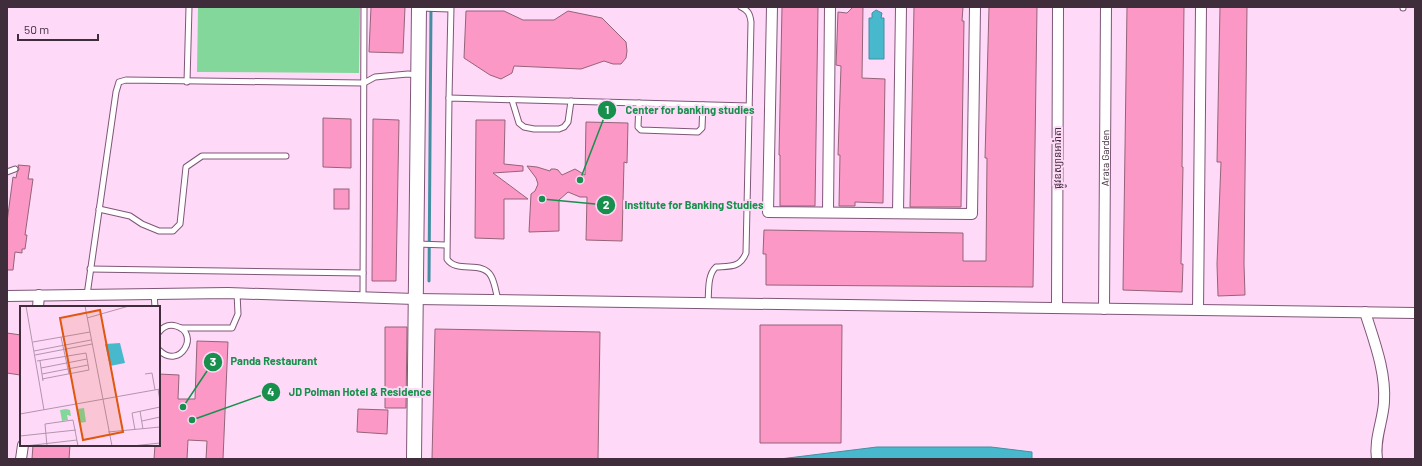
<svg xmlns="http://www.w3.org/2000/svg" width="1422" height="466" viewBox="0 0 1422 466" font-family="Barlow,'Noto Sans Khmer',sans-serif">
<style>
.green{fill:#83d79b}
.water{fill:#48b8cd;stroke:#458ea2}
.lines{fill:none;stroke-linecap:round;stroke-linejoin:round}
.stream{stroke:#458ea2;stroke-width:3}
.building{fill:#fc98c5;stroke:#956378}
.lane-casing{stroke:#7e5678;stroke-width:7}
.street-casing{stroke:#7e5678;stroke-width:12}
.secondary-casing{stroke:#7e5678;stroke-width:16}
.lane{stroke:#fff;stroke-width:5}
.street{stroke:#fff;stroke-width:10}
.secondary{stroke:#fff;stroke-width:14}
.labels{text-anchor:middle;dominant-baseline:central;stroke-width:4;stroke-linejoin:round;paint-order:stroke}
.street-label{font-size:10px;fill:#3f2d3c;stroke:#ffdaf8}
.inset-road{fill:none;stroke:#b295ad;stroke-width:1}
.view{fill:#e0570e;fill-opacity:0.15;stroke:#e0570e;stroke-width:2}
.inset-edge{fill:none;stroke:#3f2d3c;stroke-width:2}
.leader{fill:none;stroke:#16904c;stroke-width:1.5}
.callout-dot{fill:#16904c;stroke:#ffdaf8;stroke-width:1.5}
.mark-label{font-size:12px;text-anchor:middle;font-weight:bold;fill:#fff}
.callout-label{font-size:11px;text-anchor:middle;font-weight:bold;fill:#16904c;stroke:#ffdaf8;stroke-width:4;stroke-linejoin:round;paint-order:stroke}
</style>
<rect width="100%" height="100%" fill="#ffdaf8"/>
<!-- green -->
<polygon class="green" points="198,7 360,7 359,73 197,72"/>
<!-- water -->
<g class="water">
<polygon points="876,10 882,13 881,18 884,18 884,59 869,59 869,18 872,18 872,13"/>
<polygon points="877,447 991,447 1032,452 1032,459 780,459"/>
</g>
<g class="lines">
<!-- stream -->
<polyline class="stream" points="429,281 431,7"/>
</g>
<!-- building -->
<g class="building">
<polygon points="371,7 405,7 403,53 369,52"/>
<polygon points="782,7 818,7 815,206 780,206 780,155 779,155"/>
<polygon points="853,7 863,7 862,78 885,79 883,203 855,202 855,206 839,206 840,155 838,155 841,66 836,65 838,12 847,13"/>
<polygon points="914,7 963,7 962,21 964,21 961,207 910,207"/>
<polygon points="989,7 1037,7 1033,287 766,285 766,254 763,254 764,230 963,233 963,261 986,261 987,158 985,158"/>
<polygon points="1127,7 1184,7 1182,167 1183,167 1181,264 1183,264 1182,292 1123,290"/>
<polygon points="1220,7 1247,7 1244,264 1245,295 1218,296 1217,264 1221,162 1217,162"/>
<polygon points="466,11 504,11 523,20 554,20 568,11 602,18 626,42 627,51 626,58 621,64 613,64 604,61 581,69 514,66 512,73 501,79 490,75 464,58"/>
<polygon points="323,118 351,119 351,168 323,167"/>
<polygon points="373,119 399,120 396,281 372,281"/>
<polygon points="476,120 505,120 504,164 523,166 523,171 493,173 528,199 504,199 504,239 475,238"/>
<polygon points="586,122 628,123 627,163 624,162 622,241 586,240 587,197 580,197 568,192 559,200 559,231 529,232 531,194 535,191 538,184 536,178 527,166 537,167 550,171 551,169 555,169 558,170 562,175 575,169 585,175"/>
<polygon points="18,165 30,166 28,179 33,179 25,235 27,235 25,249 22,249 22,253 15,252 13,270 7,270 7,222 13,177 16,178 17,173 19,169"/>
<rect x="334" y="189" width="15" height="20"/>
<polygon points="760,325 842,325 841,443 760,443"/>
<polygon points="385,327 407,327 406,408 385,408"/>
<polygon points="435,329 600,332 598,459 432,459"/>
<polygon points="7,333 21,335 20,375 7,373"/>
<polygon points="197,341 228,342 223,459 206,459 207,441 188,440 187,459 154,459 155,445 159,445 159,374 179,375 178,399 195,399"/>
<polygon points="358,409 388,410 387,434 357,432"/>
<polygon points="33,445 70,445 69,459 32,459"/>
</g>
<g class="lines">
<defs>
<g id="lane">
<polyline points="420,8 450,9"/>
<polyline points="1403,8 1403,7"/>
<polyline points="187,82 189,7"/>
<polyline points="449,98 451,7"/>
<polyline points="512,100 519,123 524,127 534,129 559,129 564,127 568,122 571,101"/>
<polyline points="639,103 638,127 641,130 698,132 702,128 703,105"/>
<polyline points="7,172 15,169"/>
<polyline points="99,209 130,216 142,224 159,231 173,231 180,224 186,167 202,156 286,156"/>
<polyline points="417,244 446,245"/>
<polyline points="90,269 363,273"/>
<polyline points="154,294 155,307"/>
<polyline points="87,295 116,92 119,82 126,80 364,83 375,77 408,74 417,75"/>
<polyline points="363,297 364,7"/>
<path d="M498 300C496 293 495 283 491 276 482 260 457 274 447 259L449 98 749 106"/>
<path d="M708 303C709 292 707 275 716 267 730 266 740 268 746 253L751 22C750 14 748 10 741 7"/>
<polyline points="181,328 232,328 238,314 237,293"/>
<path d="M159 332C163 327 169 324 176 326 201 333 180 371 159 350"/>
</g>
<g id="street">
<polyline points="772,7 768,212 972,214 975,7"/>
<polyline points="828,212 830,7"/>
<polyline points="898,213 901,7"/>
<polyline points="7,296 228,293 415,299 1415,313"/>
<polyline points="38,307 39,295"/>
<polyline points="1057,308 1058,7"/>
<path id="s1" d="M1104 309 1106 7"/>
<polyline points="1198,310 1201,7"/>
<path d="M1365 312C1374 341 1386 371 1384 402 1383 421 1374 439 1377 459"/>
<polyline points="21,459 23,445"/>
</g>
<polyline id="secondary" points="414,459 419,7"/>
</defs>
<!-- lane casing -->
<use href="#lane" class="lane-casing"/>
<!-- street casing -->
<use href="#street" class="street-casing"/>
<!-- secondary casing -->
<use href="#secondary" class="secondary-casing"/>
<!-- lane -->
<use href="#lane" class="lane"/>
<!-- street -->
<use href="#street" class="street"/>
<!-- secondary -->
<use href="#secondary" class="secondary"/>
</g>
<g class="labels">
<!-- street labels -->
<g class="street-label">
<text transform="translate(1057 158) rotate(-90)">ផ្លូវឧស្យានអារ៉ាតា</text>
<text stroke="none"><textPath href="#s1" startOffset="151">Arata Garden</textPath></text>
</g>
</g>
<!-- overview -->
<g transform="translate(20 306)">
<rect width="140" height="140" fill="#ffdaf8"/>
<path d="M64 102 66 116 59 117 57 103ZM46 103 50 104 51 110 47 109 48 114 42 115 40 104Z" fill="#83d79b"/>
<path d="M100 37 105 57 90 60 85 38Z" fill="#48b8cd"/>
<path class="inset-road" d="M6 0 24 104M65 0 92 140M67 12 109 0M41 31 49 68M13 36 70 26M14 45 71 34M15 49 72 38M17 55 66 47 69 64 22 73M20 55 23 75M21 62 67 53M22 68 68 59M125 68 132 67 135 84M138 83 140 95M120 105 123 123M0 108 140 83M122 115 140 111M115 124 112 107 140 101M88 126 140 121M0 130 56 124M5 140 57 134M27 140 25 118 53 114 58 140M112 140 140 137"/>
<path class="view" d="M80 4 103 126 63 134 40 12Z"/>
<rect width="140" height="140" class="inset-edge"/>
</g>
<!-- callouts -->
<path class="leader" d="M580 180L607 110M542 199L606 205M183 407L213 362M192 420L271 392"/>
<g class="callout-dot">
<circle cx="580" cy="180" r="4"/>
<circle cx="542" cy="199" r="4"/>
<circle cx="183" cy="407" r="4"/>
<circle cx="192" cy="420" r="4"/>
<circle cx="607" cy="110" r="10"/>
<circle cx="606" cy="205" r="10"/>
<circle cx="213" cy="362" r="10"/>
<circle cx="271" cy="392" r="10"/>
</g>
<g class="mark-label">
<text x="607" y="114">1</text>
<text x="606" y="209">2</text>
<text x="213" y="366">3</text>
<text x="271" y="396">4</text>
</g>
<g class="callout-label">
<text x="690" y="114">Center for banking studies</text>
<text x="694" y="209">Institute for Banking Studies</text>
<text x="274" y="365">Panda Restaurant</text>
<text x="360" y="396">JD Polman Hotel &amp; Residence</text>
</g>
<!-- border -->
<rect width="1422" height="466" fill="none" stroke="#3f2d3c" stroke-width="16"/>
<!-- scale -->
<path d="M18 34v6h80v-6" fill="none" stroke="#3f2d3c" stroke-width="2"/>
<text x="24" y="34" font-size="12" fill="#3f2d3c" stroke="#ffdaf8" stroke-width="3" paint-order="stroke">50 m</text>
</svg>
